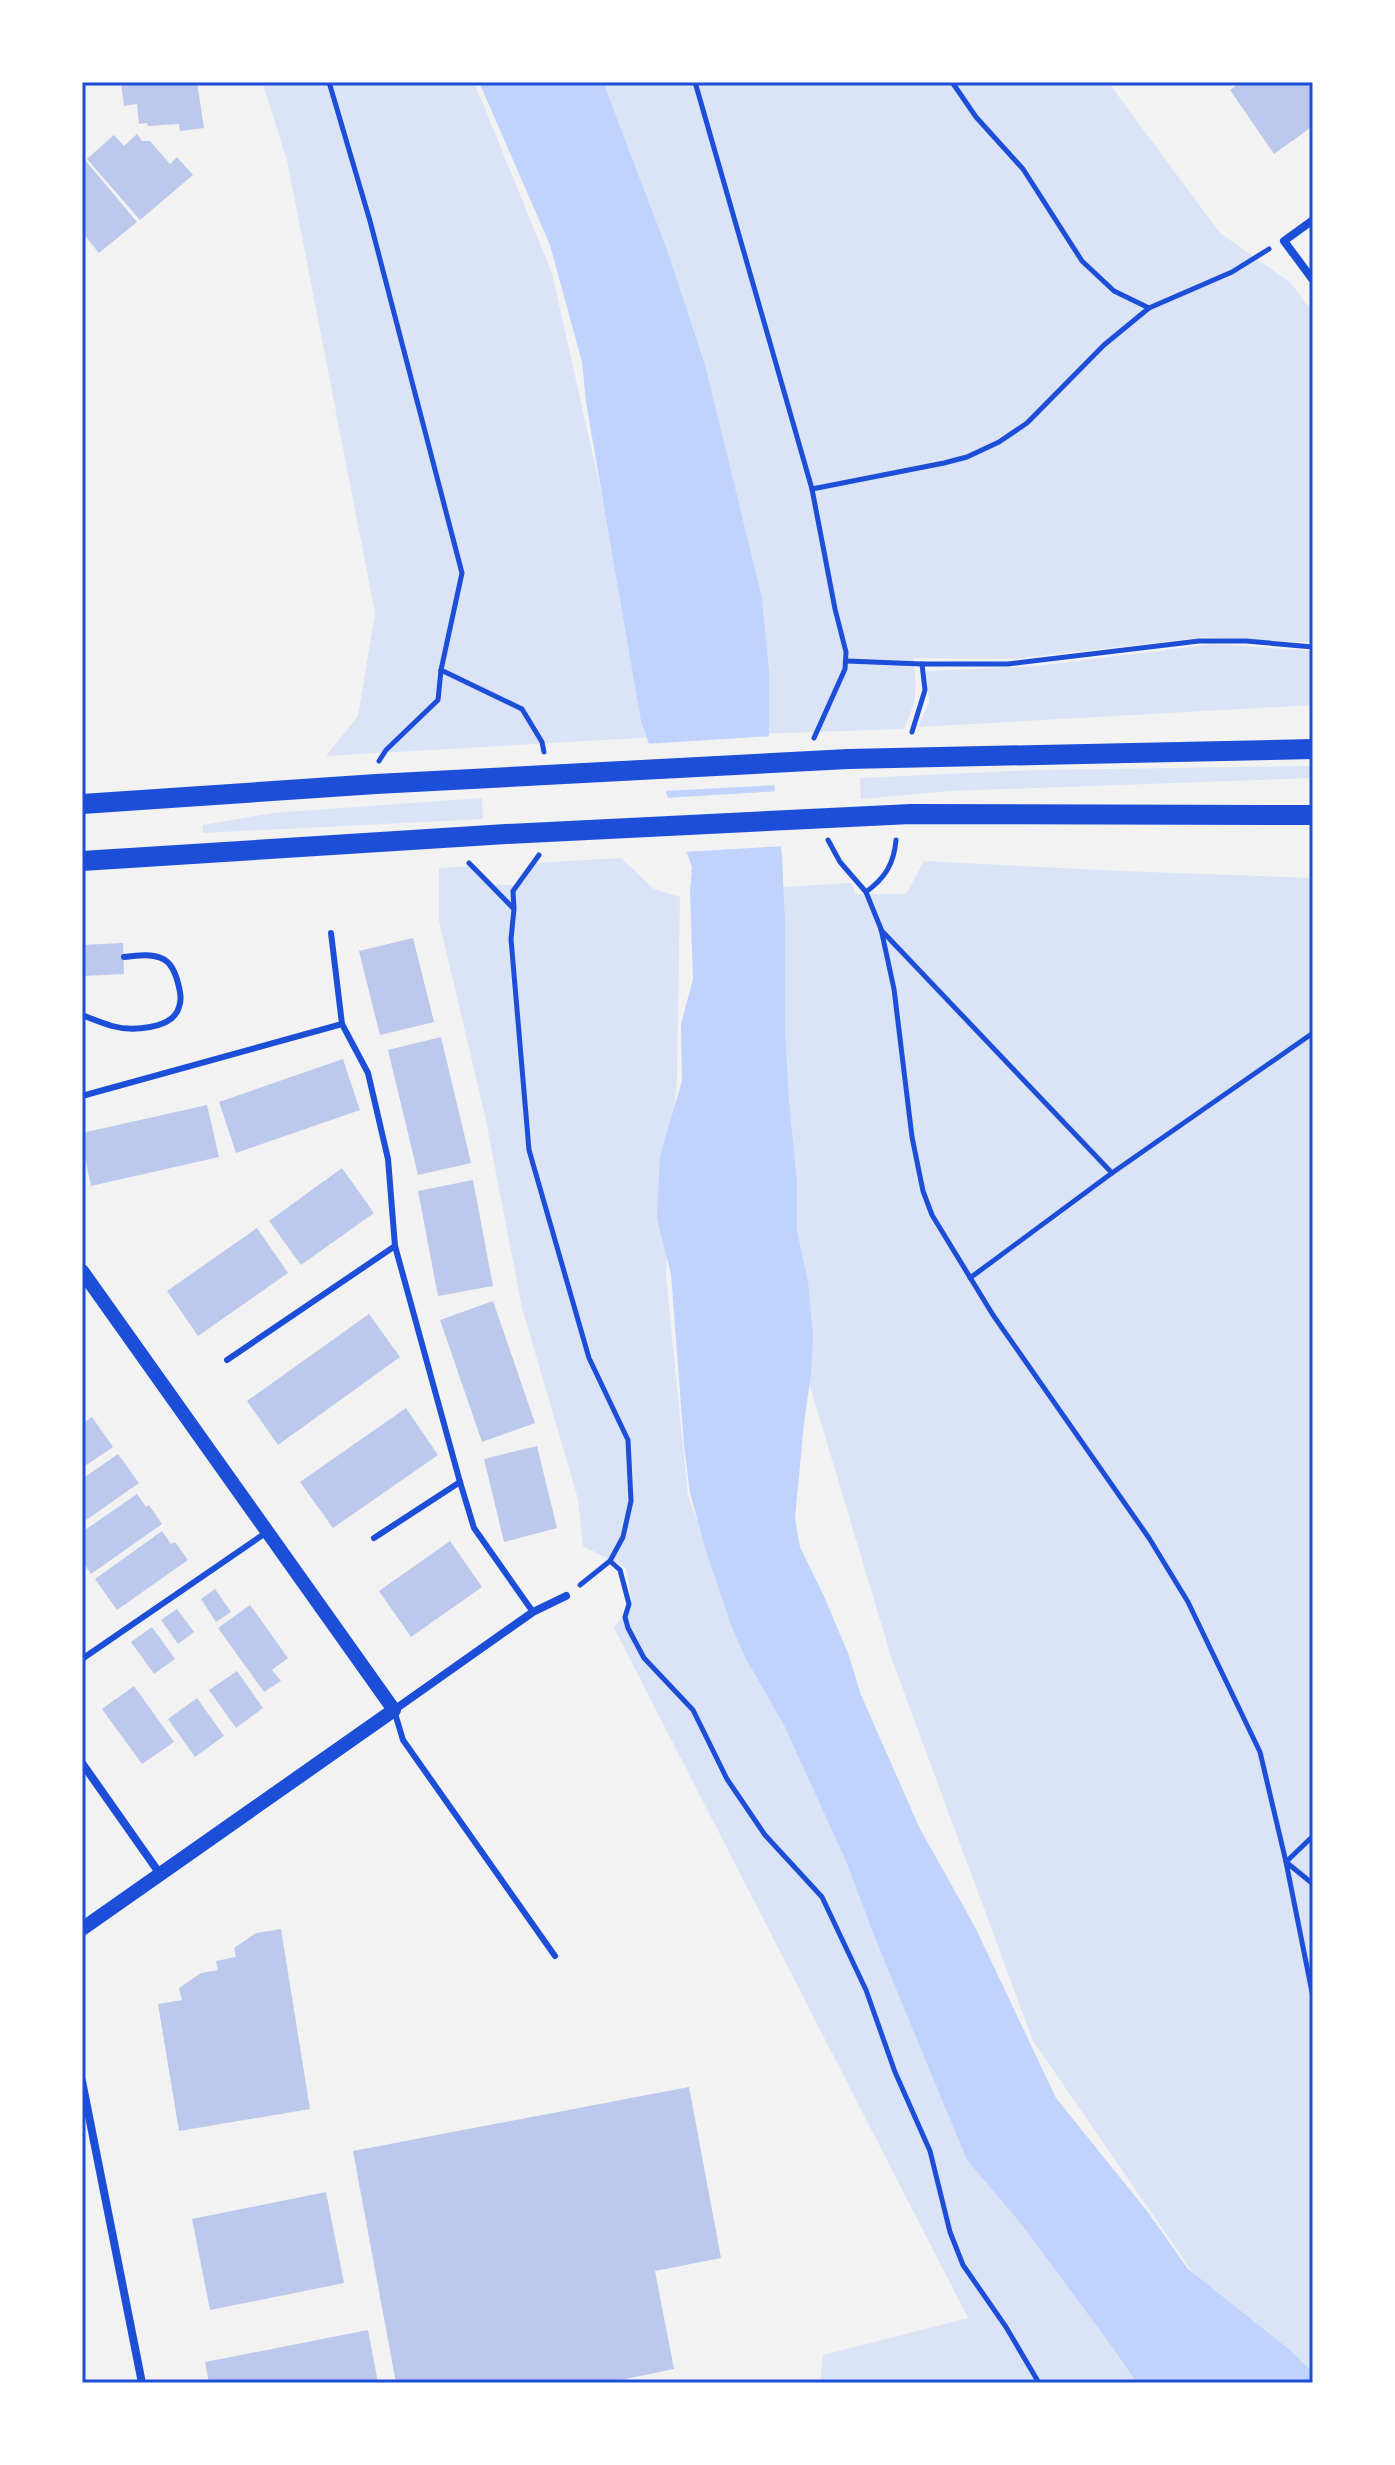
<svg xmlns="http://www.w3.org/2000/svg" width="1395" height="2465" viewBox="0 0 1395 2465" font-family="Mulish,sans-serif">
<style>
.green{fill:#dbe4f7}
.water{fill:#bfd3fe}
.pier{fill:#f2f2f2}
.building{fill:#bdc9ec}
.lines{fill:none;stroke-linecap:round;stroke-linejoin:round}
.path{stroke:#1d4ed8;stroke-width:5}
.service{stroke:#1d4ed8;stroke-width:6}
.minor{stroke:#1d4ed8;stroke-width:8}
.tertiary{stroke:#1d4ed8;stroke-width:14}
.primary{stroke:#1d4ed8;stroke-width:20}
.neatline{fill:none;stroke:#1d4ed8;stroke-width:3}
</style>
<rect width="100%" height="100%" fill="#f2f2f2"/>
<!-- green -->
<g class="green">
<polygon points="262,82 474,82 552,273 656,737 326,756 358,716 375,613 287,160"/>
<path d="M590 82H1108L1220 233 1291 283 1313 313V643L1205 637 1013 659 913 658C917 687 918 702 903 729L758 734Z"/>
<polygon points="1214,644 1313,651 1313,705 918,727 929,702 926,671 1036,666"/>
<polygon points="1313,766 1313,778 951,791 861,799 860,778 1037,770"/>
<polygon points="482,798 483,819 203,833 203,825 272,813"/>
<polygon points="621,858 654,889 680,897 677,1079 668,1184 666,1277 688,1496 746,1650 1139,2383 820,2383 823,2355 968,2318 614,1628 632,1604 626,1568 583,1546 578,1499 522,1308 485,1116 439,921 439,868 476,866 495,885 521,885 536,863"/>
<polygon points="924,861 1122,871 1313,878 1313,2383 1220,2312 1033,2041 892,1660 803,1363 749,889 852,883 856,894 906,894"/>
</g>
<!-- water -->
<polygon class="water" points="479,82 603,82 667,250 705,365 762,598 769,672 769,738 782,856 785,923 785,1029 789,1101 797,1180 797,1231 808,1282 813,1334 811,1374 804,1423 795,1518 800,1547 823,1594 848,1653 861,1695 920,1829 975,1927 1056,2098 1147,2211 1188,2269 1291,2351 1313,2373 1313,2383 1137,2383 1113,2348 1023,2226 967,2160 875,1938 846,1861 784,1725 746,1659 731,1625 706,1551 690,1493 684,1445 671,1274 657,1219 660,1156 682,1081 681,1024 693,979 690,892 692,867 641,721 586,402 582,362 550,245"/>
<!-- pier -->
<g class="pier">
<polygon points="773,736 778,785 663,791 645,744"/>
<polygon points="779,791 785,846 683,852 665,798"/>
</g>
<!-- building -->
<g class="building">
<polygon points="121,82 197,82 204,128 180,131 179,124 148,126 147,123 139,124 137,104 124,106"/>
<polygon points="1241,82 1313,82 1313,126 1274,154 1230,90"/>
<polygon points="137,134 142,141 150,141 170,164 177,157 193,175 140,220 87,159 114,135 124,146"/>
<polygon points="85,160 137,222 99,253 82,232 82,163"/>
<polygon points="413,938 434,1022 380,1035 359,951"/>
<polygon points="123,943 124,974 82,976 82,945"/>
<polygon points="441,1037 471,1163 418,1175 388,1050"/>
<polygon points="343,1059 360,1110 236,1153 219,1102"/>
<polygon points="207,1105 219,1157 91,1186 82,1144 82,1133"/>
<polygon points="342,1168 374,1213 301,1265 269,1221"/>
<polygon points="473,1180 493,1286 438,1296 418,1191"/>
<polygon points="257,1228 288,1273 198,1336 167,1291"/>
<polygon points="493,1301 535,1423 482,1442 440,1320"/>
<polygon points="369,1314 400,1357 278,1445 247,1401"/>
<polygon points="406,1408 438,1455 333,1528 300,1482"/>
<polygon points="92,1417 113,1447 82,1468 82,1424"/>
<polygon points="537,1446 557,1528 504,1542 484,1459"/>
<polygon points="118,1454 139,1483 82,1523 82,1479"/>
<polygon points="137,1494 146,1507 149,1505 162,1524 91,1574 82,1561 82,1532"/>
<polygon points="162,1531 171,1544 175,1542 188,1560 117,1610 95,1579"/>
<polygon points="450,1541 482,1587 411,1637 379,1591"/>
<polygon points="215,1589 231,1612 216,1622 201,1599"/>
<polygon points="250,1605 288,1658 272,1670 281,1681 264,1692 218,1628"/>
<polygon points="177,1609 194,1632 178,1644 161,1620"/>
<polygon points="152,1627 175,1659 154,1674 131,1642"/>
<polygon points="237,1671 263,1708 236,1728 209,1690"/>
<polygon points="134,1686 174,1742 142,1764 102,1709"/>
<polygon points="197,1698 224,1736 195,1757 168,1719"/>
<polygon points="281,1929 310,2109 179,2131 158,2004 182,2000 179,1988 201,1973 218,1970 216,1961 236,1957 234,1948 256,1933"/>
<polygon points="689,2087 721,2258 655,2271 674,2369 606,2383 396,2383 353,2151"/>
<polygon points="326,2192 344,2283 210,2310 192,2219"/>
<polygon points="368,2330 378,2383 209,2383 205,2362"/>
</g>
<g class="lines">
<!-- path -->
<g class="path">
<polyline points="329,82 370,221 462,573 441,670 438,700 386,750 379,761"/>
<polyline points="695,82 812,489 835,609 846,652 845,669 814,738"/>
<polyline points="952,82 976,117 1023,169 1082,261 1114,291 1149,308"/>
<polyline points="812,489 944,463 967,457 999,442 1027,423 1104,345 1149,308 1232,272 1269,249"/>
<polyline points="847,661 922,664 1008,664 1199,641 1246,641 1313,647"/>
<polyline points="441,670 522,709 542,742 544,752"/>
<polyline points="912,732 925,690 922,664"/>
<polyline points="828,840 840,862 866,892 881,929 894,989 912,1137 923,1191 932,1215 993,1315 1149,1538 1188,1602 1260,1752 1286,1862 1313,1997"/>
<polyline points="539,855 513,891 514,909 511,939 529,1150 589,1358 628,1440 631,1501 623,1537 610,1561 620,1570 629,1604 625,1617 628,1628 644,1658 693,1710 727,1779 765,1835 822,1897 866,1990 895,2072 930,2151 950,2232 963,2265 1006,2327 1039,2383"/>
<polyline points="469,863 513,908"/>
<path d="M866 892C885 878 894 864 896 840"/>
<polyline points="881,930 1112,1173"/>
<polyline points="970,1278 1112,1173 1313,1033"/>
<polyline points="580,1585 610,1561"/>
<polyline points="1313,1836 1286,1862 1313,1884"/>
</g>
<!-- service -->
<g class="service">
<polyline points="331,933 342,1024 368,1073 388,1159 395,1246 460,1482 474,1528 533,1612"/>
<path d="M82 1015C92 1019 102 1023 112 1026 130 1031 173 1030 179 1007 182 999 180 991 178 983 175 972 171 962 161 958 149 953 136 956 124 957"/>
<polyline points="82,1096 342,1024"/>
<polyline points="227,1360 395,1246"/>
<polyline points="374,1538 460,1482"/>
<polyline points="82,1659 267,1532"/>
<polyline points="394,1710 403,1740 555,1956"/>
</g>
<!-- minor -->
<g class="minor">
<polyline points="1313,220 1284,241 1313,280"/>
<polyline points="394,1710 533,1612 566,1596"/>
<polyline points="82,1763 160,1874"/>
<polyline points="82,2081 142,2383"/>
</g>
<!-- tertiary -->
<polyline class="tertiary" points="82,1271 394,1710 82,1929"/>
<!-- primary -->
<g class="primary">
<polyline points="82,804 376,784 848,759 1313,749"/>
<polyline points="82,861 506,834 911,814 1313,815"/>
</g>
</g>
<!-- border -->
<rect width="1395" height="2465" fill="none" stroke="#ffffff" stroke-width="168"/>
<rect x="84" y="84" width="1227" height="2297" class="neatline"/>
</svg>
